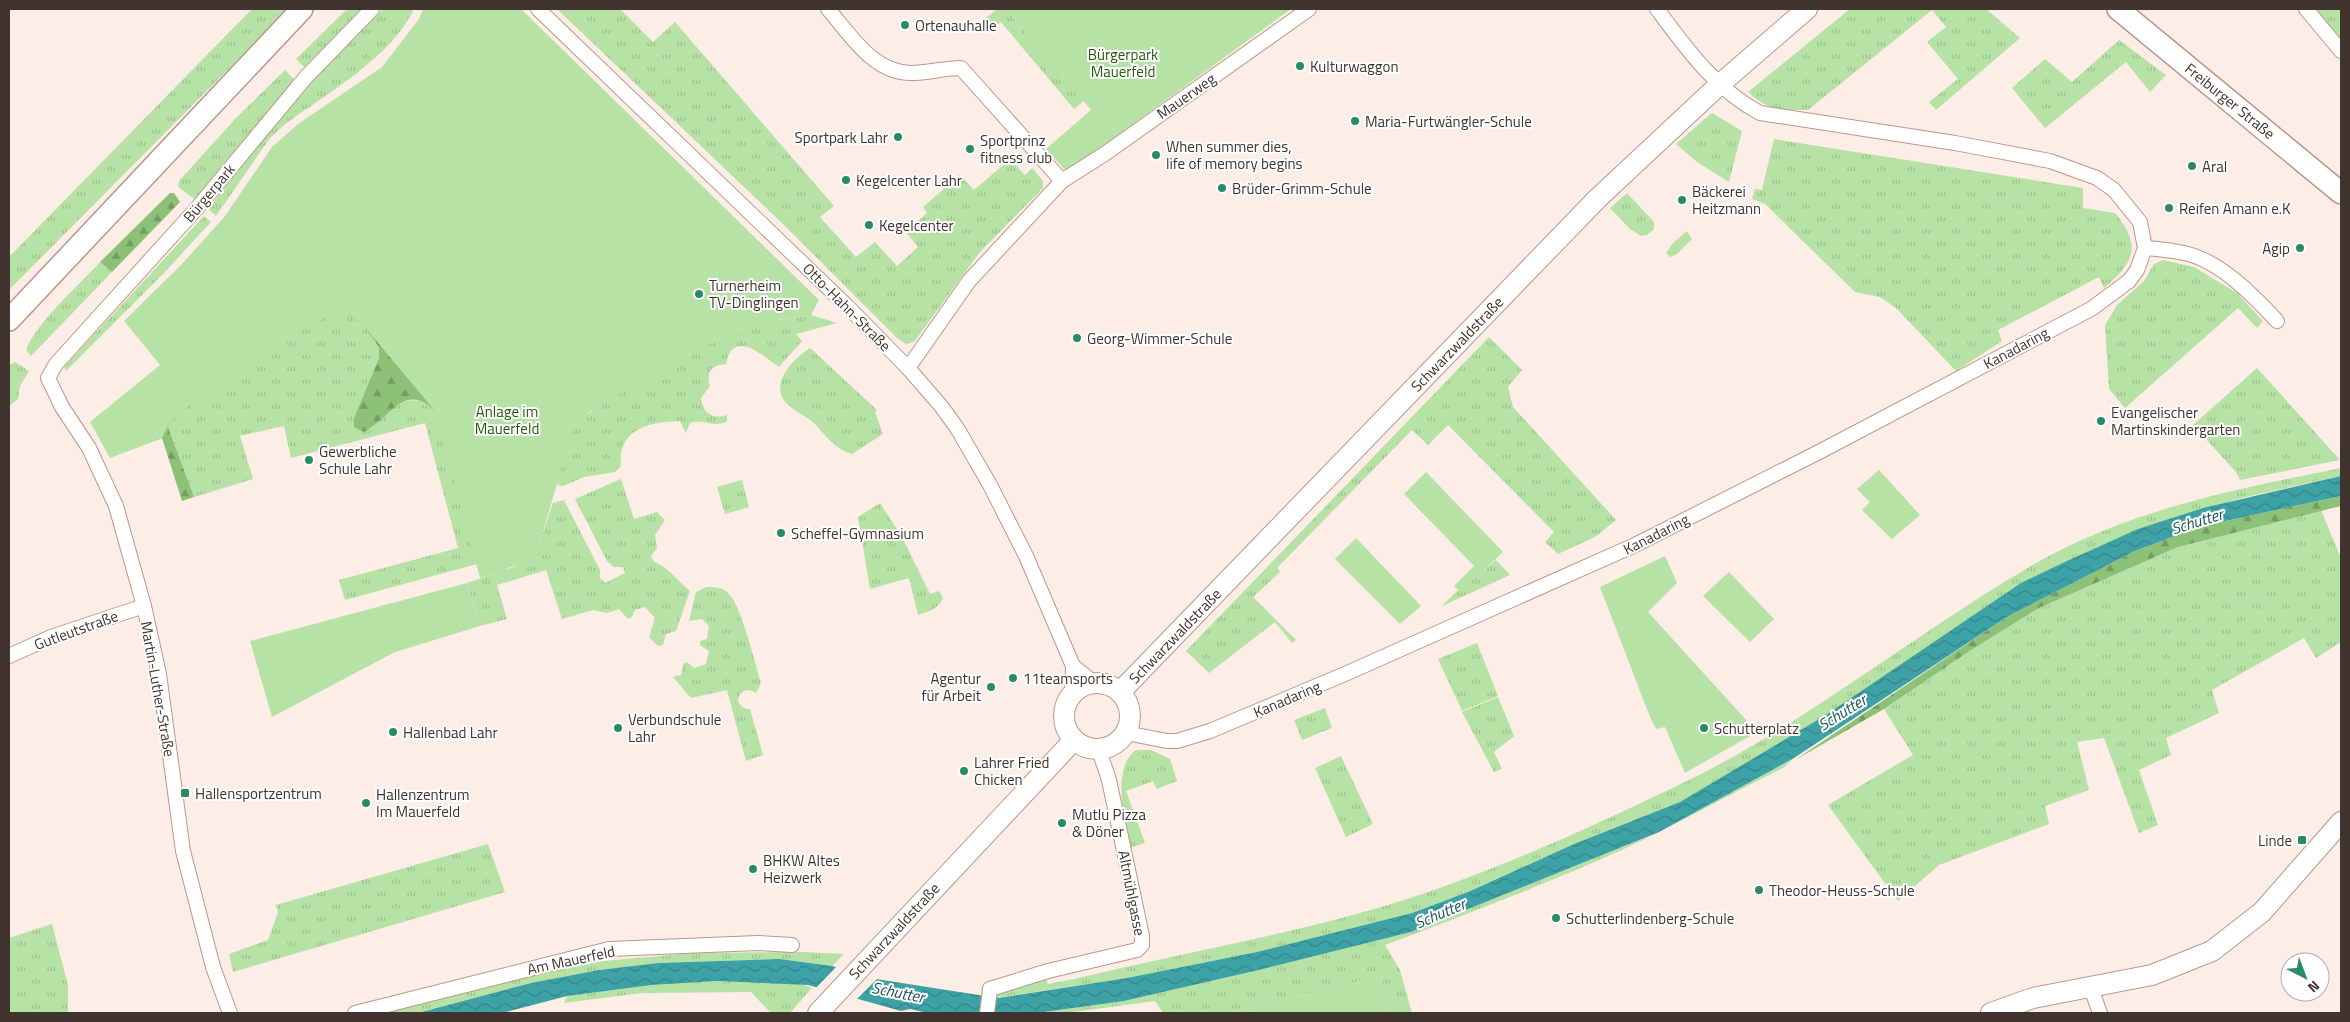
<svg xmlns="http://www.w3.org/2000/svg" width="2350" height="1022" viewBox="0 0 2350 1022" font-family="'Titillium Web',sans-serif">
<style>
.grass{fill:url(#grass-tufts)}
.forest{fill:url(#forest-firs)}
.park{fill:#b6e2a5}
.water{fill:url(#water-waves)}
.pier{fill:#fcede6}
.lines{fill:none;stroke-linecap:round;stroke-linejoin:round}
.street-casing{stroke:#ba9888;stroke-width:16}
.secondary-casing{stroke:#ba9888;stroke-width:22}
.primary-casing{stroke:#ba9888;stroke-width:24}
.street{stroke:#fff;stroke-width:14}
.secondary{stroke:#fff;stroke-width:20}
.primary{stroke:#fff;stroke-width:21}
.poi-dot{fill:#288b66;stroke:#fefefe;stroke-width:2}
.labels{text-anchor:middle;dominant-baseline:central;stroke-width:4;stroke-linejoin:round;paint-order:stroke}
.poi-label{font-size:15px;fill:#41332d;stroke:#fefefe;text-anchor:start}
.park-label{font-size:15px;fill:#29590d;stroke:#fefefe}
.street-label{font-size:15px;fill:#41332d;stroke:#fefefe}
.water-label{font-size:16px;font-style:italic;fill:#1b5456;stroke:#fefefe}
</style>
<defs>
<pattern id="grass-tufts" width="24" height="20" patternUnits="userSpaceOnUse" patternTransform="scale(1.25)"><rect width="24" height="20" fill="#b6e2a5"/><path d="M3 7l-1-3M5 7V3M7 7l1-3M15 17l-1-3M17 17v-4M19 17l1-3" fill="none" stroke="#9ec28e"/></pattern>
<pattern id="forest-firs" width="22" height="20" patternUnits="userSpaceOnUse" patternTransform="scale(1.25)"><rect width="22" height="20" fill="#8dc177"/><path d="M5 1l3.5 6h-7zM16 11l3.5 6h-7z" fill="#759d62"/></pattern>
<pattern id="water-waves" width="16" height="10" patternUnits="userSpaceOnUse" patternTransform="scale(1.25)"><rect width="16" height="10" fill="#3da2a6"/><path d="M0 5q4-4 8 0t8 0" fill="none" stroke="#358588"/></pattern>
</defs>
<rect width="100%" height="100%" fill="#fcede6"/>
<!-- grass -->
<g class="grass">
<polygon points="252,9 288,9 9,290 9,257"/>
<polygon points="347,9 364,9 306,69 296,59"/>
<path d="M383 9H414C392 57 326 94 284 125L270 138 216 216 208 209 266 135 322 67Z"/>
<polygon points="557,9 620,9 653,42 675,22 834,206 820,217 856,257 875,242 897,266 918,247 906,232 927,213 923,207 960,175 974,190 1010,159 1025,175 1032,168 1043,181 1043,188 980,252 914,342 906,344 897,338 783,224"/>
<polygon points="997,9 1006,9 1084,101 1074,109 1001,22 990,30 983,20"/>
<path d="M1850 9H1986L2020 38 1936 110 1929 102 1958 79 1927 42 1946 27 1932 10 1808 110C1782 110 1768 111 1748 92Z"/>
<polygon points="2313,9 2341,9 2341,42"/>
<polygon points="2119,40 2166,75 2150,92 2126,62 2045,128 2012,88 2045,59 2072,82"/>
<polygon points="285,70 295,80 229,159 197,201 178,187 179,181 237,117"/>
<polygon points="1712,113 1742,131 1729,182 1697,162 1676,144"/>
<path d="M1774 139 2083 188V208L2115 213C2142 245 2135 262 2104 288L2099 277 1998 330 2002 341 1956 371 1896 308 1880 297 1855 292 1765 204 1752 199 1755 189 1762 190Z"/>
<polygon points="1627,193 1654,222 1654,229 1647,235 1641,236 1630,229 1610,208"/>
<polygon points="204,216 211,222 164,273 66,371 64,367"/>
<polygon points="2163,260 2194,267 2237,293 2263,321 2257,328 2238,308 2125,408 2109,389 2105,325 2117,305 2144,281 2154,264"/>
<path d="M100 262 112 272 31 356 26 350C36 323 79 285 100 262Z"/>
<path d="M334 314 352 317 363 325 379 347V358L354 418 370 429C388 410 411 386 435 411L477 564 345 600 339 580 458 548 425 423 291 458 284 426 240 436 253 479 194 497 168 427 174 415 248 370 304 329Z"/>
<path d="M811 315 837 323 796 334 802 341 779 367C762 355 733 328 726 364 711 365 706 372 710 386L701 398C703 413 712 420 727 415V421C714 429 704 418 690 423L686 433 680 421C649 422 617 429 621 466L615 472 584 477 563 486 557 485C561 467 565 442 575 426 591 403 710 340 740 330 762 322 787 318 811 315Z"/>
<polygon points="1489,337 1522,370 1508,387 1513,407 1616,520 1595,537 1558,554 1545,542 1554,532 1448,425 1428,445 1412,430 1277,568 1280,572 1253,597 1296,640 1292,643 1275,622 1209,673 1186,651"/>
<path d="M810 348 877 410 875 412 883 434 852 454C836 450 825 435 814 423 805 415 789 409 783 399 772 379 796 357 810 348Z"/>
<polygon points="15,362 29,371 20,386 18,399 9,406 9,365"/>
<polygon points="2257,368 2340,460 2240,480 2236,472 2193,425"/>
<path d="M2341 468V476L2241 498 2139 529 1680 802 1574 844 1468 892 1412 913 1257 952 1127 978 995 998 997 989 1045 977 1048 984 1074 979C1195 950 1320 930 1437 889 1522 859 1604 821 1685 782 1810 721 1918 631 2038 562 2132 509 2237 489 2341 468Z"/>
<path d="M621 479 634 519 657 512 665 520 655 535 657 548 651 556 654 562C669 567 677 581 690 591L676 631 666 634 663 645 658 646 649 637 655 618 645 607 635 610 632 617 628 619 619 609 607 613 593 610 562 619 546 570 497 585 507 619 480 626 467 583 513 567 540 542 553 503 564 500 600 570V578L605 583 625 573 623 567H614L607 561 575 499Z"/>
<polygon points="742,480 749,507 725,514 717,487"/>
<path d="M880 503 902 537 930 594 939 591 943 598C938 609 930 611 918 615L909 578 870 589 858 517Z"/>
<polygon points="2321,510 2341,558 2341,642 2316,658 2304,638 2212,690 2219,713 2166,738 2171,755 2139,770 2158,825 2139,833 2104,738 2077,742 2089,790 2045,806 2049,824 1939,865 1898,901 1828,805 1913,755 1884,709 1968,652 2039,608 2178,547"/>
<polygon points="1496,560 1510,575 1442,606 1458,590 1454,586 1474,566 1481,573"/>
<path d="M706 587C713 587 723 587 728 593 741 604 755 664 761 683L756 693C740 681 729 708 750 709L763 755 746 761 727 690 691 698 673 677 681 675 683 664 687 662 694 668 706 664 709 651 700 645V641L707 639 709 626 702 619 689 621 696 592Z"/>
<polygon points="1477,643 1498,696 1462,711 1438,659"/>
<polygon points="1498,697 1514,736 1494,752 1502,769 1494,772 1462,712"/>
<polygon points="1325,708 1332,728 1302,740 1294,720"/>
<path d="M1136 750H1151L1170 759 1177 781 1157 789 1153 781 1126 791 1145 843 1129 848C1125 820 1111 768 1136 750Z"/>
<polygon points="1341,756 1373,824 1346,837 1315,768"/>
<path d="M1794 758 1783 768C1730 794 1678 824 1624 849 1546 884 1465 915 1385 945L1400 970 1412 1013H1391L1381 976 1231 1013H1163L1155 1001 1066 1013H1037L1124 1001 1263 969 1411 932 1659 832Z"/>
<polygon points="488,844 505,892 233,972 229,954 268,940 278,912 276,905"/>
<polygon points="52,924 68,985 68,1013 9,1013 9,938"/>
<polygon points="802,952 844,954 832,966 780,959 658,963 599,970 531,983 418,1013 386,1013 548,971 603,961 694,953"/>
<path d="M717 981C736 982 799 979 812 988L790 1013H771L751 992 642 993 564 1003 567 996 652 985Z"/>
</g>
<!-- forest -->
<g class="forest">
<polygon points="170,193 174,193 180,202 112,272 100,262"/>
<path d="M337 291 439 398 477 564 435 411C405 380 388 420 364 432L354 427V418L379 358V347L363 325 352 317 334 314 304 329 248 370 174 415 168 427 194 497 182 501 162 438 114 456Z"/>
<polygon points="2341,496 2341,506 2178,547 2039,608 1968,652 1884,709 1795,760 2007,617 2135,551 2202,526"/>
</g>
<!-- park -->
<g class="park">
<path d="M423 9H521L819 300 811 315 782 319 739 330 685 357 589 412 575 427 568 446 540 542C526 565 504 570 480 578L435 411 363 325 352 317 334 314 304 329 248 370 174 415 162 438 110 458 90 422 160 365 124 321 183 263 225 216 272 147 298 124 382 67 419 19Z"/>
<polygon points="1006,9 1291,9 1067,172 1046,149 1091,110"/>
<polygon points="1687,231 1692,239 1677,254 1670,257 1666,253 1673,243"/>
<polygon points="1879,470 1920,515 1892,539 1862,510 1870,502 1857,489"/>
<polygon points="1426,472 1503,552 1481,573 1404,494"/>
<polygon points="1356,538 1421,606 1400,624 1335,559"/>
<polygon points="1665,556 1677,583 1648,612 1757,732 1685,773 1665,727 1656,729 1650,717 1600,587"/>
<polygon points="1729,572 1774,619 1750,642 1703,596"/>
<polygon points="467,583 480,626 395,652 272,717 250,641"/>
<polygon points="1381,976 1391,1013 1231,1013"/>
</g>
<!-- water -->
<polygon class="water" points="2341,476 2341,496 2202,526 2135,551 2007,617 1794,758 1659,832 1411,932 1263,969 1124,1001 1037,1013 928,1013 910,1009 901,1011 808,985 717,981 652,985 567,996 502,1013 418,1013 531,983 599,970 658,963 780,959 832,966 876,979 998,998 1127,978 1257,952 1412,913 1468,892 1574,844 1680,802 1826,715 2021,583 2067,561 2138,529 2203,508"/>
<!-- pier -->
<polygon class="pier" points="838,965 879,977 855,1001 814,990"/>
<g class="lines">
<defs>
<g id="street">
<polyline points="538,9 847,306 908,368 941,406 957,428 990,485 1026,556 1073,666 1072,694"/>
<path d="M828 9C850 34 873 73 911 73 928 73 944 68 961 68L1062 181 969 281 908 368"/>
<polyline points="2306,9 2341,51"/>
<polyline points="1062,181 1106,153 1309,9"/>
<path d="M2145 248C2158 249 2171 250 2184 253 2219 260 2254 296 2277 321"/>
<polyline points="9,656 51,637 144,606"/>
<polyline points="1073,666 1094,683"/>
<path d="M1126 733 1167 741H1177L1210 731 1345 674 1635 545 1819 452 2091 309 2129 281 2137 270 2145 248 2140 222 2114 190 2097 178 2050 161 1955 143 1760 113C1716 90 1686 48 1657 9"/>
<polyline points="2091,988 2100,1013"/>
<polyline points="230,1013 213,967 183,851 159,674 144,606 116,506 89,448 62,407 48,378 56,364 198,207 306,77 372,9"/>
<polyline points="355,1013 609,949 758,943 792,945"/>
<polyline points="987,1013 990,989 1048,971 1137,950 1142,945 1142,936 1109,780 1099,750"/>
</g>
<g id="secondary">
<circle cx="1097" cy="716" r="33"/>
<polyline points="1120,692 1597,199 1719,85 1807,9"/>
<polyline points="818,1013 1074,740"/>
<polyline points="1991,1013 2033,998 2152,975 2212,951 2262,912 2341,822"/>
</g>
<g id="primary">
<polyline points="2118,9 2341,193"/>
<polyline points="9,320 302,9"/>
</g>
</defs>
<!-- street casing -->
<use href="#street" class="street-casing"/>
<!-- secondary casing -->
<use href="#secondary" class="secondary-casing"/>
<!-- primary casing -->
<use href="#primary" class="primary-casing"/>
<!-- street -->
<use href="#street" class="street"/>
<!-- secondary -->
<use href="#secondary" class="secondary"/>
<!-- primary -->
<use href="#primary" class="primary"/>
</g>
<!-- markers -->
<g class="poi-dot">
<circle cx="905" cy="25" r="5"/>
<circle cx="1300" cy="66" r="5"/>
<circle cx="1355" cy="121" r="5"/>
<circle cx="898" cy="137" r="5"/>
<circle cx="970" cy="149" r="5"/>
<circle cx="1156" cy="155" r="5"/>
<circle cx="2192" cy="166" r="5"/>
<circle cx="846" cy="180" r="5"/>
<circle cx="1222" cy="188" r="5"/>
<circle cx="1682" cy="200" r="5"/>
<circle cx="2169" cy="208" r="5"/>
<circle cx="869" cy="225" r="5"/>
<circle cx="2300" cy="248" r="5"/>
<circle cx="699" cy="294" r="5"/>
<circle cx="1077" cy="338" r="5"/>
<circle cx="2101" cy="421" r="5"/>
<circle cx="309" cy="460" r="5"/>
<circle cx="781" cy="533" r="5"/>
<circle cx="1013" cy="678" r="5"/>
<circle cx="991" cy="687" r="5"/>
<circle cx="618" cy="728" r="5"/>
<circle cx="1704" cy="728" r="5"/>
<circle cx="393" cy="732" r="5"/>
<circle cx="964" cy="771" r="5"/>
<rect x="180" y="788" width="10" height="10" rx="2.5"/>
<circle cx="366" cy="803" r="5"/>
<circle cx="1062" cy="823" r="5"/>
<rect x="2297" y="835" width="10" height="10" rx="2.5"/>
<circle cx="753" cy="869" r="5"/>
<circle cx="1759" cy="890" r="5"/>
<circle cx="1556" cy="918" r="5"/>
</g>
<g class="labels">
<!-- poi labels -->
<g class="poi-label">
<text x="915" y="25">Ortenauhalle</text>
<text x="1310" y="66">Kulturwaggon</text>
<text x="1365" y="121">Maria-Furtwängler-Schule</text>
<text x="888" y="137" text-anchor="end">Sportpark Lahr</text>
<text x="980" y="140">Sportprinz<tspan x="980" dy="17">fitness club</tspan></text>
<text x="1166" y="146">When summer dies,<tspan x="1166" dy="17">life of memory begins</tspan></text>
<text x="2202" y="166">Aral</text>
<text x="856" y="180">Kegelcenter Lahr</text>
<text x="1232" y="188">Brüder-Grimm-Schule</text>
<text x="1692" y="191">Bäckerei<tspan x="1692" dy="17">Heitzmann</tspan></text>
<text x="2179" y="208">Reifen Amann e.K</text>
<text x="879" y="225">Kegelcenter</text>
<text x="2290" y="248" text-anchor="end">Agip</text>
<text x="709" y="285">Turnerheim<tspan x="709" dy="17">TV-Dinglingen</tspan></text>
<text x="1087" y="338">Georg-Wimmer-Schule</text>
<text x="2111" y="412">Evangelischer<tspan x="2111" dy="17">Martinskindergarten</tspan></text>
<text x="319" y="451">Gewerbliche<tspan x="319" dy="17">Schule Lahr</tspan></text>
<text x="791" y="533">Scheffel-Gymnasium</text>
<text x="981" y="678" text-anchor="end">Agentur<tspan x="981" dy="17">für Arbeit</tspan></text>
<text x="1023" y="678">11teamsports</text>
<text x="628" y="719">Verbundschule<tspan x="628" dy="17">Lahr</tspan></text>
<text x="1714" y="728">Schutterplatz</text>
<text x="403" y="732">Hallenbad Lahr</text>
<text x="974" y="762">Lahrer Fried<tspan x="974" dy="17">Chicken</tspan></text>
<text x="195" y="793">Hallensportzentrum</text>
<text x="376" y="794">Hallenzentrum<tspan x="376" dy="17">Im Mauerfeld</tspan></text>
<text x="1072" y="814">Mutlu Pizza<tspan x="1072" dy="17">&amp; Döner</tspan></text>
<text x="2292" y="840" text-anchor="end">Linde</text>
<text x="763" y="860">BHKW Altes<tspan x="763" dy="17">Heizwerk</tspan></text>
<text x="1769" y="890">Theodor-Heuss-Schule</text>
<text x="1566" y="918">Schutterlindenberg-Schule</text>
</g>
<!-- park labels -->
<g class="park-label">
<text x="1123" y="54">Bürgerpark<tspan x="1123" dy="17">Mauerfeld</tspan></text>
<text x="507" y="411">Anlage im<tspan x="507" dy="17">Mauerfeld</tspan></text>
</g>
<!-- street labels -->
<g class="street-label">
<text transform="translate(1186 96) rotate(-35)">Mauerweg</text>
<text transform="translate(2230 101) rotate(39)">Freiburger Straße</text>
<text transform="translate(209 193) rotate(-50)">Bürgerpark</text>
<text transform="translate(847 307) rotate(45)">Otto-Hahn-Straße</text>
<text transform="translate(1457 344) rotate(-46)">Schwarzwaldstraße</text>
<text transform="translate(2016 348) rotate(-28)">Kanadaring</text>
<text transform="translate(1656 534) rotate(-27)">Kanadaring</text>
<text transform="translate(76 630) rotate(-20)">Gutleutstraße</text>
<text transform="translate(1175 636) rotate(-46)">Schwarzwaldstraße</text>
<text transform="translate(158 689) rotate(80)">Martin-Luther-Straße</text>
<text transform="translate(1287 699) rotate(-23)">Kanadaring</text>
<text transform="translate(1132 893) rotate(79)">Altmühlgasse</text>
<text transform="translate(894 931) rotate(-47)">Schwarzwaldstraße</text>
<text transform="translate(571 960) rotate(-12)">Am Mauerfeld</text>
</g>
<!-- water labels -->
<g class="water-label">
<text transform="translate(2197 521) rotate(-17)">Schutter</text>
<text transform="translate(1842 712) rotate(-32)">Schutter</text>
<text transform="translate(1440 913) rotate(-23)">Schutter</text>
<text transform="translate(898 992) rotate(11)">Schutter</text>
</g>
</g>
<!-- border -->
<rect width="2350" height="1022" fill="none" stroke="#41332d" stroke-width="20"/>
<!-- north arrow -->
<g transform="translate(2305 977) rotate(138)"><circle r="24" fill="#fefefe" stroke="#b2adaa"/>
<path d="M0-4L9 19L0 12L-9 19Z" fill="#288b66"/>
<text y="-8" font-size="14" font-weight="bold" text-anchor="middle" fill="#41332d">N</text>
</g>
</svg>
